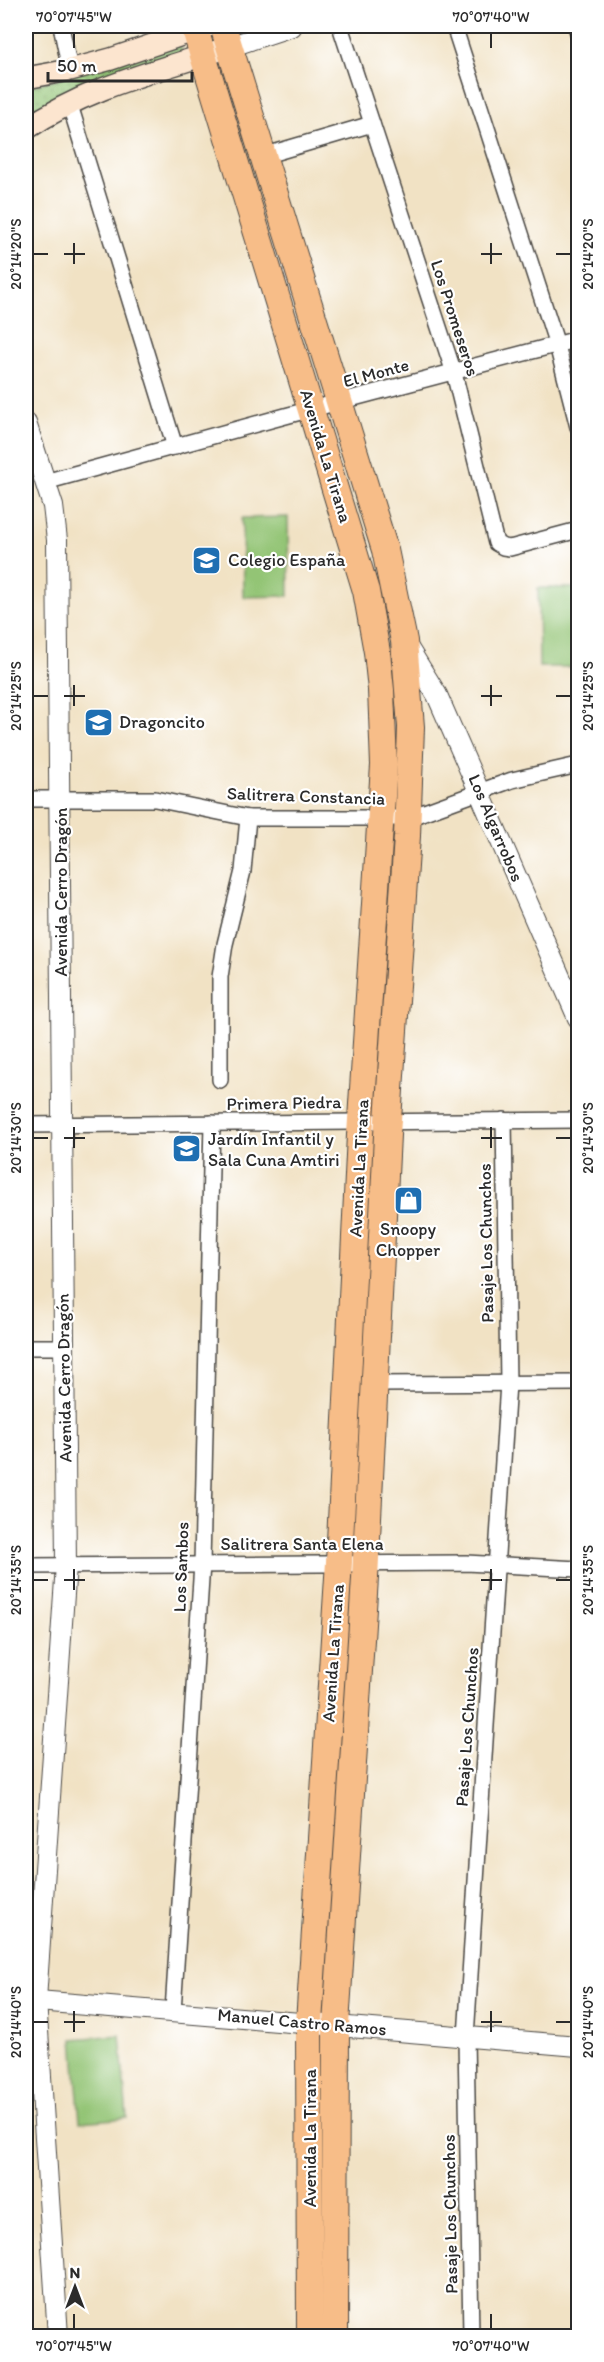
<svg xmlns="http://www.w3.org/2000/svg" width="604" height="2362" viewBox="0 0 604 2362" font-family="Itim,sans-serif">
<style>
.grass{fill:url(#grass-dots);stroke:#5f7850;stroke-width:1.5}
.pitch{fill:#93c474;stroke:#5f7850;stroke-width:1.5}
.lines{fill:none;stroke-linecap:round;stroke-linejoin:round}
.minor-casing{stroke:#494642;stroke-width:18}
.tertiary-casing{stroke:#494642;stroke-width:22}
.secondary-casing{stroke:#494642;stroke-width:24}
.trunk-casing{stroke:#494642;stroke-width:28}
.minor{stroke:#fff;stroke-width:15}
.tertiary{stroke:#fff;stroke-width:20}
.secondary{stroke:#fce5cf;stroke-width:21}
.trunk{stroke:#f7bd88;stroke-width:26}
.ticks{fill:none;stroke:#2b2b2b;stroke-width:2}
.labels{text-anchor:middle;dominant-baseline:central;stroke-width:4.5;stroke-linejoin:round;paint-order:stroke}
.street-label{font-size:18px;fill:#2b2b2b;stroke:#fff}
.poi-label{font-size:18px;fill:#2b2b2b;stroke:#fff;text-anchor:start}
.neatline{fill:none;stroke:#2b2b2b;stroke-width:2}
.ticks-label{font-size:15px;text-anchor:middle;fill:#2b2b2b}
</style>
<defs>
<pattern id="grass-dots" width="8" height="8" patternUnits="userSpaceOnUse" patternTransform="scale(1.5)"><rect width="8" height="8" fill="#93c474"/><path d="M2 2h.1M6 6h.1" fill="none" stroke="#789f5f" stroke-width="1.8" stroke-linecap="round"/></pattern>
</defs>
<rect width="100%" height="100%" fill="#fff"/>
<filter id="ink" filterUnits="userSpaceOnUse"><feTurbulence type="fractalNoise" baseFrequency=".0167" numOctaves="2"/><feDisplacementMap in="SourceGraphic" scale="12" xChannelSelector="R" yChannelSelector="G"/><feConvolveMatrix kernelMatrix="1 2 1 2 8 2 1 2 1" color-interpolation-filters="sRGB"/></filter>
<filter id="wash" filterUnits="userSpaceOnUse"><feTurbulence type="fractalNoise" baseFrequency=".008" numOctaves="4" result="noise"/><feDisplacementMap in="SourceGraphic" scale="24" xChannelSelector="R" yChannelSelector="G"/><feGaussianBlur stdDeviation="1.35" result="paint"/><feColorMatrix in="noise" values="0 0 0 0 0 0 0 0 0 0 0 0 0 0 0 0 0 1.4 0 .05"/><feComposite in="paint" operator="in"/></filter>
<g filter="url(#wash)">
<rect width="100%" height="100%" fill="#f1e2c4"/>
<!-- grass -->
<polygon class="grass" points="178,41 183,52 70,90 26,120 26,88"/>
<!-- pitch -->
<g class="pitch">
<polygon points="288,517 289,596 243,597 242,518"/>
<polygon points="538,588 578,588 578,667 539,667"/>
<polygon points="120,2035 127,2118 80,2122 73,2039"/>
</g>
</g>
<g filter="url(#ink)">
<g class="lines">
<defs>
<g id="minor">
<polyline points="61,26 70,70"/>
<polyline points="340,26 454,373 496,543 503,547 510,548 578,530"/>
<polyline points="454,26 557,345 578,427"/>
<polyline points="576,26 578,33"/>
<polyline points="69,102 175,447"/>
<polyline points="263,156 372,124"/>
<polyline points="45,482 289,415 578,339"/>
<polyline points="26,799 155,799 248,818 408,818 512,780 578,765"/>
<polyline points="220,1080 220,977 225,944 243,871 248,818"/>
<polyline points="26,1125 578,1120"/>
<polyline points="26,1347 64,1347"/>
<polyline points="374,1384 578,1383"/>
<polyline points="26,1566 466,1563 578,1569"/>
<polyline points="173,2011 202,1564 212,1123"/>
<polyline points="471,2336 466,2037 508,1383 504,1120"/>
</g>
<g id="tertiary">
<polyline points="229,47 292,26"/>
<polyline points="26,423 53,506 57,540 66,1565 36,2000 58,2336"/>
<polyline points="405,643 437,695 578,1018"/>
<polyline points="26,2000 578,2046"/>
</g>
<g id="secondary">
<polyline points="26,78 70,70 111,59 208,26"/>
<path d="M26 129C89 86 158 71 229 47"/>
</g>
<g id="trunk">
<polyline points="194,26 366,591 377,652 381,690 384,765 360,1135 339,1562 309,2023 310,2336"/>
<polyline points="223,26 385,550 404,641 411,727 407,836 387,1135 365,1578 336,2025 335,2336"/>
</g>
</defs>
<!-- minor casing -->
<use href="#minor" class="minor-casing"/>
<!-- tertiary casing -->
<use href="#tertiary" class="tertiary-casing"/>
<!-- secondary casing -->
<use href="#secondary" class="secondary-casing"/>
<!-- trunk casing -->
<use href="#trunk" class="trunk-casing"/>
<!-- minor -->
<use href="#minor" class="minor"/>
<!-- tertiary -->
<use href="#tertiary" class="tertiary"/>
<!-- secondary -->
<use href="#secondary" class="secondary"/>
<!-- trunk -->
<use href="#trunk" class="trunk"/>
</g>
</g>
<!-- ticks -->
<path class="ticks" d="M74 33V48M491 33V48M74 243V264M491 243V264M33 254H48M64 254H85M481 254H502M556 254H571M74 685V706M491 685V706M33 696H48M64 696H85M481 696H502M556 696H571M74 1127V1148M491 1127V1148M33 1138H48M64 1138H85M481 1138H502M556 1138H571M74 1569V1590M491 1569V1590M33 1580H48M64 1580H85M481 1580H502M556 1580H571M74 2011V2032M491 2011V2032M33 2022H48M64 2022H85M481 2022H502M556 2022H571M74 2314V2329M491 2314V2329"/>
<!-- icons -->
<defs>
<symbol id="school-square" viewBox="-11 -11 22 22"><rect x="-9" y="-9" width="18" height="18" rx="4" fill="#1f6fb2" stroke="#fff"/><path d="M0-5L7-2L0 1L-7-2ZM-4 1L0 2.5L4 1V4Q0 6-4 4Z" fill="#fff"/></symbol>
<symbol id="shop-square" viewBox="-11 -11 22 22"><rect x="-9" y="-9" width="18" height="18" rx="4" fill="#1f6fb2" stroke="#fff"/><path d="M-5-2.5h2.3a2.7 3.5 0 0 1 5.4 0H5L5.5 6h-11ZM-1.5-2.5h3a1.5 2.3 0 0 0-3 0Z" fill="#fff"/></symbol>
</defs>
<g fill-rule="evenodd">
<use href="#school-square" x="190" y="544" width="33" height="33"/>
<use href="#school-square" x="82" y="706" width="33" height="33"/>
<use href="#school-square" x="170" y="1132" width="33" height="33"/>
<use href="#shop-square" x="392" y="1184" width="33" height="33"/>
</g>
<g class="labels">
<!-- street labels -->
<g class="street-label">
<text transform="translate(455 318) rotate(72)">Los Promeseros</text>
<text transform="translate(376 373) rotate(-15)">El Monte</text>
<text transform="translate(326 456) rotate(73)">Avenida La Tirana</text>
<text transform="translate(306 796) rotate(2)">Salitrera Constancia</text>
<text transform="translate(496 828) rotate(67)">Los Algarrobos</text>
<text transform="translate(61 892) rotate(-90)">Avenida Cerro Dragón</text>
<text transform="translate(284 1103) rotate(-1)">Primera Piedra</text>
<text transform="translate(359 1168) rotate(-87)">Avenida La Tirana</text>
<text transform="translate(486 1243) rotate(-91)">Pasaje Los Chunchos</text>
<text transform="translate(64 1378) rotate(-91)">Avenida Cerro Dragón</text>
<text x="302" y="1544">Salitrera Santa Elena</text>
<text transform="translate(181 1567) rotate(-88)">Los Sambos</text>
<text transform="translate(333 1653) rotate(-86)">Avenida La Tirana</text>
<text transform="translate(467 1727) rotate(-86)">Pasaje Los Chunchos</text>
<text transform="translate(302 2022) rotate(5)">Manuel Castro Ramos</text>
<text transform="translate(310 2138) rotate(-90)">Avenida La Tirana</text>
<text transform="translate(450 2214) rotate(-91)">Pasaje Los Chunchos</text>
</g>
<!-- poi labels -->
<g class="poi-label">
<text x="228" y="560">Colegio España</text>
<text x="119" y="722">Dragoncito</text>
<text x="208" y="1139">Jardín Infantil y<tspan x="208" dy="21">Sala Cuna Amtiri</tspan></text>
<text x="408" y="1229" text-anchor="middle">Snoopy<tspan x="408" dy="21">Chopper</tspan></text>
</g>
</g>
<!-- margin -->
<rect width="604" height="2362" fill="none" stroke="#fff" stroke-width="66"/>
<!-- north arrow -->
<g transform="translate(75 2287)" stroke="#ffffff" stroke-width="4.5" paint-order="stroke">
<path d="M0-4.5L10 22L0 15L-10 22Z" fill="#2b2b2b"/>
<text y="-9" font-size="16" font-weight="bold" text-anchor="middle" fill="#2b2b2b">N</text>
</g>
<!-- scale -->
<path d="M48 72v9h144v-9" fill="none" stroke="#2b2b2b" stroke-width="3"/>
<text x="57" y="72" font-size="18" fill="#2b2b2b" stroke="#ffffff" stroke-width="4.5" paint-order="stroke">50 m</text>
<rect x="33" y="33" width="538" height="2296" class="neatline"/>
<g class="ticks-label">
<text x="74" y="22">70°07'45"W</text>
<text x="491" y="22">70°07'40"W</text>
<text transform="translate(16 254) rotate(-90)" y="5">20°14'20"S</text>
<text transform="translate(588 254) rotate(-90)" y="5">20°14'20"S</text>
<text transform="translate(16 696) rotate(-90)" y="5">20°14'25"S</text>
<text transform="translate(588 696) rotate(-90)" y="5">20°14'25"S</text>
<text transform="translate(16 1138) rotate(-90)" y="5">20°14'30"S</text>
<text transform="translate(588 1138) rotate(-90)" y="5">20°14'30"S</text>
<text transform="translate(16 1580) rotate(-90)" y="5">20°14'35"S</text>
<text transform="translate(588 1580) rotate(-90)" y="5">20°14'35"S</text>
<text transform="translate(16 2022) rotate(-90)" y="5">20°14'40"S</text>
<text transform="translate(588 2022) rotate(-90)" y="5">20°14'40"S</text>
<text x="74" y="2351">70°07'45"W</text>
<text x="491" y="2351">70°07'40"W</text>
</g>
</svg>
